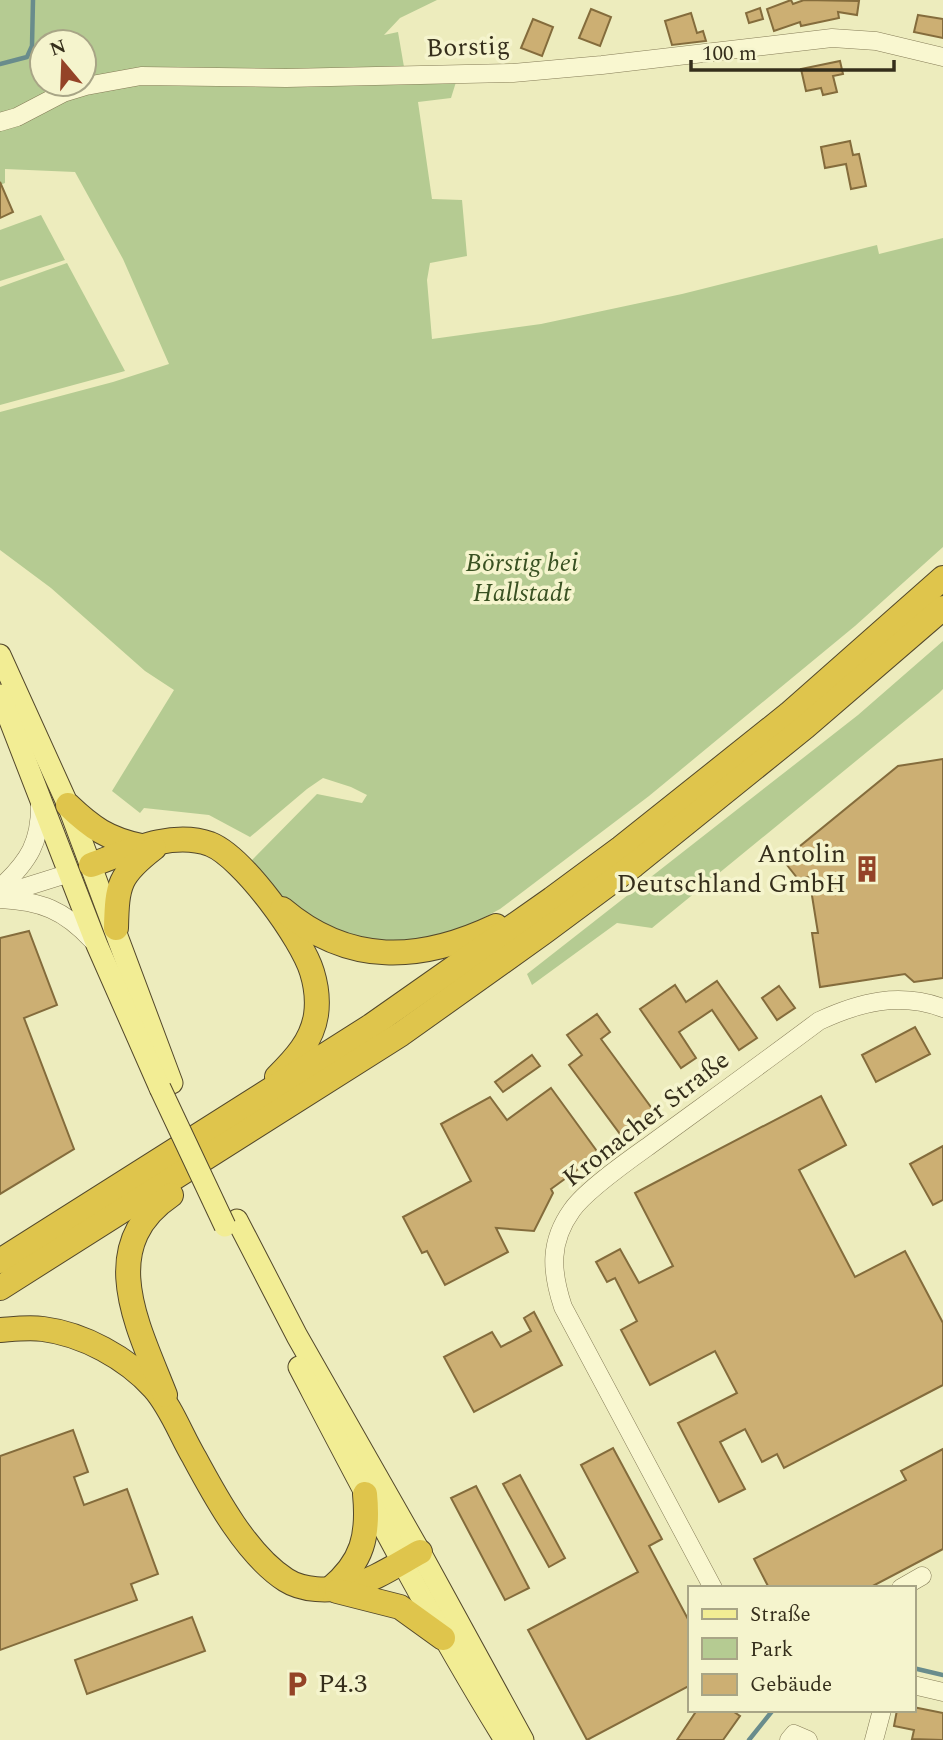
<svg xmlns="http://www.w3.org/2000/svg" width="943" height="1740" viewBox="0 0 943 1740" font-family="Spectral,serif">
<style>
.green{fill:#b5cb92;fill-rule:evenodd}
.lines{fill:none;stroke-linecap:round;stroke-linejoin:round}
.stream{stroke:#698c8c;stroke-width:4.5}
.building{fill:#ccaf73;stroke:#846c3c;stroke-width:2}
.minor-casing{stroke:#857c57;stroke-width:19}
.major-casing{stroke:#53482b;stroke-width:23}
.highway-casing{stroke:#53482b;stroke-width:26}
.minor{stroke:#f9f7d0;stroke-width:18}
.major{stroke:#f2ed94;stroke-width:21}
.highway{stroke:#dfc54c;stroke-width:24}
.major-bridge-casing{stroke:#53482b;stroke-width:23;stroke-linecap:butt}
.major-bridge{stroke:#f2ed94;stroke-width:21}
.labels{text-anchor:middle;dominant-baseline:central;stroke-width:7;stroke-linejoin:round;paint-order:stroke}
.street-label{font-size:26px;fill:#352e1b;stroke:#f5f4cd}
.park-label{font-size:26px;font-style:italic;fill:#395122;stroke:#f5f4cd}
.poi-label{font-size:26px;fill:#352e1b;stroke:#f5f4cd;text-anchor:end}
</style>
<rect width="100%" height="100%" fill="#edecbd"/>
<!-- green -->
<g class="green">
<path d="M0 0H437L400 18 384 35 398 32 404 67 456 82 451 98 418 102 432 199 462 200 467 256 430 263 427 280 432 339 541 324 682 294 877 245 879 254 943 238V547L855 626 649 796 500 909 468 926 440 936 406 942 363 939 331 929 280 895 251 861 317 794 362 803 367 795 351 787 323 778 307 789 250 837 209 815 144 808 140 813 112 791 174 690 145 671 51 588 0 550V412L113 382 169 364 123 259 75 172 5 169V183L0 185V131L12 127 15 111 0 114ZM42 42H84V84H42Z"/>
<polygon points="41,215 65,260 0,281 0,230"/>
<polygon points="67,263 125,371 0,405 0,287"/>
<polygon points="943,641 943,689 939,693 652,928 617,923 532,985 527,974 858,715"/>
</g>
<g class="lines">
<!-- stream -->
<g class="stream">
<polyline points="0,64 27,57 32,46 33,0"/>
<polyline points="913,1668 943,1675"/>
<polyline points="749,1740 773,1710"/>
</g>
</g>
<!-- building -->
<g class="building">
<polygon points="791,0 793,4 804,0 859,1 857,15 838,12 839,18 801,26 800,22 774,31 767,9"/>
<polygon points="760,8 763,19 749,23 746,13"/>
<polygon points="591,9 611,17 600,46 579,38"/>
<polygon points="691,13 697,33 703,31 706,41 672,45 665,21"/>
<polygon points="918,15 943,19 943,38 914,32"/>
<polygon points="533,19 553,27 542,56 521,48"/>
<polygon points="840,61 843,74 833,76 837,92 823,95 821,88 806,91 801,69"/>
<polygon points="850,141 853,155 859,154 866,186 851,189 846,164 825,168 821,147"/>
<polygon points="0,182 13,212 0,218"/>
<polygon points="943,759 943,978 914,982 905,974 820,987 812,933 818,933 809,877 798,879 783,860 898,766"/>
<polygon points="29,931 57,1005 24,1018 74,1149 0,1194 0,938"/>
<polygon points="717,981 757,1038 739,1050 712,1010 679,1032 696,1058 681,1068 640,1009 675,985 686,1002"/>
<polygon points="779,986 795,1008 777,1020 762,998"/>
<polygon points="597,1014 610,1032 601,1039 656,1114 623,1138 569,1065 582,1055 567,1035"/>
<polygon points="915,1027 930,1054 876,1082 862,1055"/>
<polygon points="532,1055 540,1066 503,1092 495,1082"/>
<polygon points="551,1088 599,1154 551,1189 553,1193 534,1231 496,1228 508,1252 445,1285 427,1251 422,1253 403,1217 471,1181 441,1124 490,1097 507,1120"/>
<polygon points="821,1096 846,1145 799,1170 855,1277 905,1251 943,1323 943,1385 784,1468 777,1454 762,1462 745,1429 720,1442 745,1489 719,1502 678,1423 737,1393 715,1351 650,1385 621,1330 637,1321 615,1278 607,1282 596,1262 620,1249 639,1283 673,1266 635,1193"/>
<polygon points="943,1146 943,1200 933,1205 910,1164"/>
<polygon points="534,1312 562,1365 474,1412 444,1357 492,1332 501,1347 531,1331 524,1318"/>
<polygon points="73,1430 88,1472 74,1477 84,1505 127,1489 158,1574 131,1584 137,1600 0,1650 0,1456"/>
<polygon points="613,1448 662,1539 649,1546 689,1621 689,1686 587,1740 528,1630 638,1572 581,1465"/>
<polygon points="943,1449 943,1549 869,1588 769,1588 754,1559 906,1480 901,1471"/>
<polygon points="520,1475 565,1558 549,1567 503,1484"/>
<polygon points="476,1486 529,1588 505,1600 451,1498"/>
<polygon points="192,1617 205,1651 87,1694 75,1660"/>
<polygon points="913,1707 943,1713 943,1740 912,1739 914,1730 894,1726 897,1710 913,1710"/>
<polygon points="697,1710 731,1710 740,1716 723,1740 677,1740"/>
</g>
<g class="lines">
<defs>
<g id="minor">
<polyline points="0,122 17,117 63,93 86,86 141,76 286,78 513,73 602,65 832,38 876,41 943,57"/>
<path d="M0 888C29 861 41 842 40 802"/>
<polyline points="0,895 70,873"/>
<path d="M0 899C41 901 64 910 92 940"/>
<path d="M713 1588 563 1307C551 1271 549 1242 572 1210 586 1190 629 1160 650 1145 706 1104 763 1063 819 1021 860 1002 899 992 943 1008"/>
<polyline points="901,1588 922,1576"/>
<polyline points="913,1685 943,1692"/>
<polyline points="789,1740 794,1734 808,1740"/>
<polyline points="874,1740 882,1710"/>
</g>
<g id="major">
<polyline points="0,655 68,805 172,1083"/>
<polyline points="0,695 97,945 160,1088"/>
<polyline points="237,1220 297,1336 420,1552 523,1740"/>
<path d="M299 1367C365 1493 430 1619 505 1740"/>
</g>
<g id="highway">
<path d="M68 805C92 828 108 839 141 846"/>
<path d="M91 865C127 852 171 830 210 844 243 857 302 939 312 972 316 985 318 1001 316 1015 312 1041 295 1059 277 1077"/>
<path d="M282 909C349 966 420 962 496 926"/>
<path d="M116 928C117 884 119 875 154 848"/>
<polyline points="0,1261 371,1026 552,899 621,848 789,714 943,578"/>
<polyline points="0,1288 401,1034 544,932 634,865 805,727 943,608"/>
<path d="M0 1330C14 1329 29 1327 43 1329 83 1334 127 1358 154 1388 171 1407 181 1435 194 1457 216 1498 247 1555 286 1580 303 1591 329 1591 348 1587 373 1581 398 1564 420 1552"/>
<path d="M165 1395C139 1328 94 1247 171 1195"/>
<path d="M330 1589C363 1562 369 1535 365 1494"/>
<polyline points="337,1591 400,1607 443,1638"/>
</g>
</defs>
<!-- minor casing -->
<use href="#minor" class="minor-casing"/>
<!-- major casing -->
<use href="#major" class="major-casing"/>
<!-- highway casing -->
<use href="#highway" class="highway-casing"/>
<!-- minor -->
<use href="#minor" class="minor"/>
<!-- major -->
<use href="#major" class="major"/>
<!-- highway -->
<use href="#highway" class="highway"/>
<defs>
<polyline id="major-bridge" points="160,1088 225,1226"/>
</defs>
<!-- major-bridge casing -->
<use href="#major-bridge" class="major-bridge-casing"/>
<!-- major-bridge -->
<use href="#major-bridge" class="major-bridge"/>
</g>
<!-- icons -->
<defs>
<symbol id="building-bare" viewBox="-9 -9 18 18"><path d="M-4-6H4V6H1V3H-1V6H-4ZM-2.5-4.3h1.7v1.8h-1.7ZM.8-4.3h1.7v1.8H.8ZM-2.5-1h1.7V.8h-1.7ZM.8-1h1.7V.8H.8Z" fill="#944327" stroke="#f5f4cd" stroke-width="2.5" paint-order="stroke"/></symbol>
<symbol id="parking-bare" viewBox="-9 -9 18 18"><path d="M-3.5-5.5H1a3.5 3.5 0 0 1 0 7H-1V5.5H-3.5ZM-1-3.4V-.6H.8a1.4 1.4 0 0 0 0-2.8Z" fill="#944327" stroke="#f5f4cd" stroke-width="2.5" paint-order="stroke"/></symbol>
</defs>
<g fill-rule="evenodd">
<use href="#building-bare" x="848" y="850" width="38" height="38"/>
<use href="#parking-bare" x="278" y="1665" width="38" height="38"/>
</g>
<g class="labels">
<!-- street labels -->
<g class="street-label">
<text transform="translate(468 47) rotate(-2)">Borstig</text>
<text transform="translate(646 1119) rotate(-38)">Kronacher Straße</text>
</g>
<!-- park labels -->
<g class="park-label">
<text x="522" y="563">Börstig bei<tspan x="522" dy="30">Hallstadt</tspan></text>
</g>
<!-- poi labels -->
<g class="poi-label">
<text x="846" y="854">Antolin<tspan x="846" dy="30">Deutschland GmbH</tspan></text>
<text x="318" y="1684" text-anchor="start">P4.3</text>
</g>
</g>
<!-- legend -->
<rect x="688" y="1586" width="228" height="126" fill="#f5f4cd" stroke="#a8a586" stroke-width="2"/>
<rect x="702" y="1609" width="35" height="10" fill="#f2ed94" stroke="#a8a586" stroke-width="2"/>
<text x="750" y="1621" font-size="21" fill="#352e1b">Straße</text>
<rect x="702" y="1638" width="35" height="21" fill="#b5cb92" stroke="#a8a586" stroke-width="2"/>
<text x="750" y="1656" font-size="21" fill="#352e1b">Park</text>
<rect x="702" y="1674" width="35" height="21" fill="#ccaf73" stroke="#a8a586" stroke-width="2"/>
<text x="750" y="1691" font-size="21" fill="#352e1b">Gebäude</text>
<!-- north arrow -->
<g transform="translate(63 63) rotate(341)"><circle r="33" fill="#f5f4cd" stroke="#a8a586" stroke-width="2"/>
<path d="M0-5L12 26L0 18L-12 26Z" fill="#944327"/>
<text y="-10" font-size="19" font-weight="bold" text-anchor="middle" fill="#352e1b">N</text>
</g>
<!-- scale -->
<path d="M691 60v10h203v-10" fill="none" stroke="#352e1b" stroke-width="3.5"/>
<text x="702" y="60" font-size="21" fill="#352e1b" stroke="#f5f4cd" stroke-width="5" paint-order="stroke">100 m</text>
</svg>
